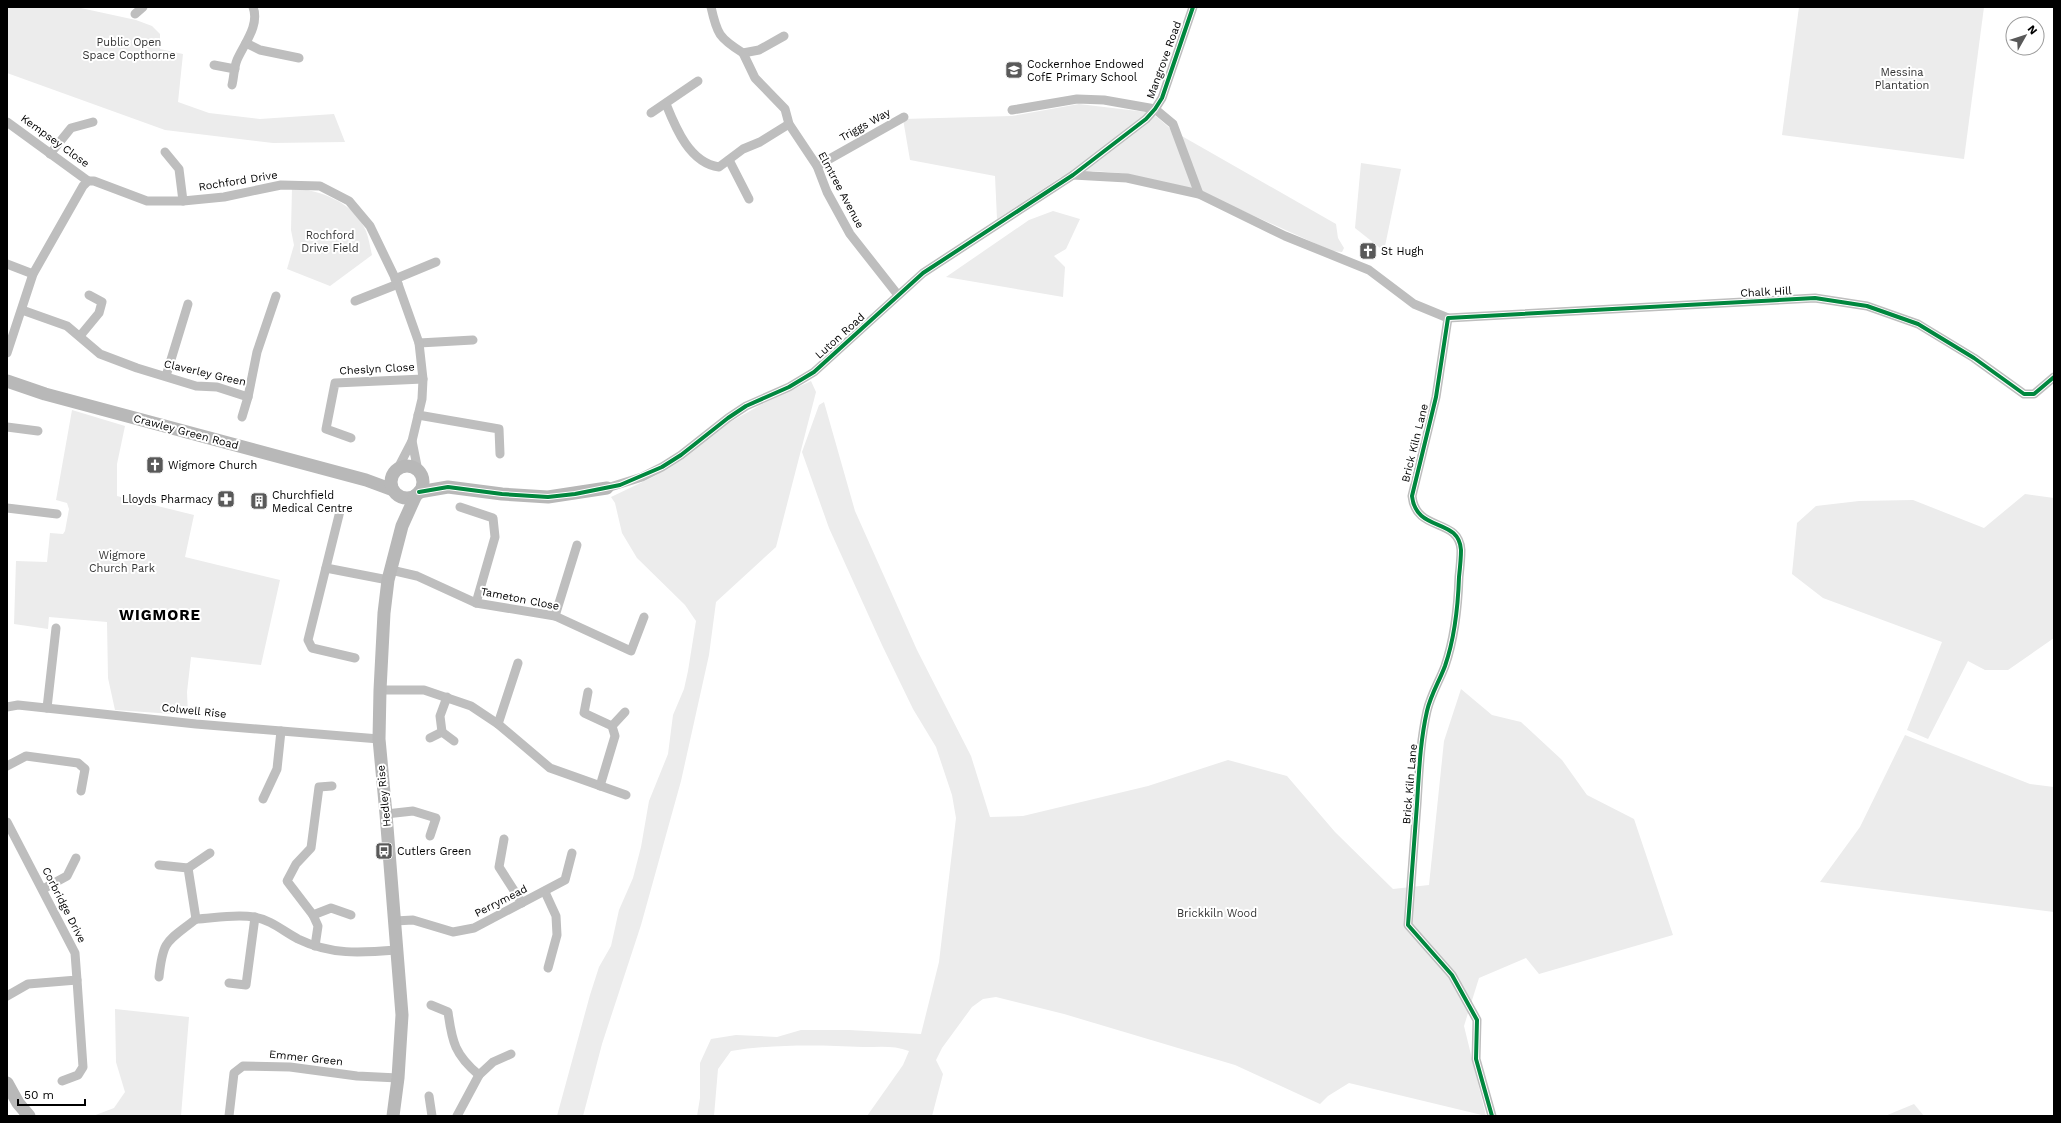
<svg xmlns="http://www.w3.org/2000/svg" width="2061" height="1123" viewBox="0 0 2061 1123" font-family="'Work Sans',sans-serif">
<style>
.green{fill:#ececec}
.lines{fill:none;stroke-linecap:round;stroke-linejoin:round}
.street{stroke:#bebebe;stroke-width:9}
.secondary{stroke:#b8b8b8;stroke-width:13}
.cycleway-casing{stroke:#fff;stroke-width:6}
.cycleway{stroke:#00873e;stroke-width:4}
.labels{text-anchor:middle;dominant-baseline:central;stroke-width:4;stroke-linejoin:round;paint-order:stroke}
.park-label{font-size:11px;fill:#333;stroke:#fff}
.street-label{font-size:11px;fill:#000;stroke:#fff}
.poi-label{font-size:11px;fill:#000;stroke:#fff;text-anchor:start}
.district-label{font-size:15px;font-weight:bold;letter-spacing:1px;fill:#000;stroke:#fff}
</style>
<rect width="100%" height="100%" fill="#fff"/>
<!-- green -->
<g class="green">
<polygon points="7,7 76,7 136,20 152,26 160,34 160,49 183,54 178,102 209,113 260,119 334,114 345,142 273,143 165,130 7,73"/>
<polygon points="1799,7 1984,7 1964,159 1782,135"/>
<polygon points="1079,104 1146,112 1157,117 1173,131 1336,224 1338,238 1344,248 1342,252 1332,251 1212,197 1162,182 1120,173 1093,171 1061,177 997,219 995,176 910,160 903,119 1012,116"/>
<polygon points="1361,163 1401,169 1384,251 1355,228"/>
<path d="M292 188C320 190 354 202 366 231 369 239 370 247 372 255L330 286 287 269 294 245 291 230Z"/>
<polygon points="1053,211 1080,219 1066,249 1054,256 1065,267 1063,297 946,277 1029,220"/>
<polygon points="811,381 816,392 776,547 716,602 709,655 681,781 641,925 602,1044 583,1116 557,1116 590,995 599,967 611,946 619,910 633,878 641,847 649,801 668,754 673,715 684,689 688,671 696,621 685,605 637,558 622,533 615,503 611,497 655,476 684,457 725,425 764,403"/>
<path d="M824 402 855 511 917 650 971 756 990 817 1023 816 1148 786 1228 760 1287 776 1335 832 1393 889 1429 885 1444 741 1461 689 1492 715 1521 722 1562 760 1587 795 1634 819 1673 935 1539 974 1526 958 1479 978 1464 1026 1486 1116 1349 1083 1328 1096 1320 1104 1235 1065 1064 1014 996 997 983 999 972 1007 942 1048 936 1060 943 1074 932 1116H867L903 1065 909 1051C894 1045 879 1047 863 1047 820 1045 774 1044 731 1051L718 1069 714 1116H697L700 1098V1063L711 1039 736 1035 777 1037 801 1030H849L921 1034 939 962 956 818 952 795 936 747 913 709 882 645 829 528 802 452 819 405Z"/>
<polygon points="72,410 125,426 117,464 117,496 194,515 185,557 280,580 261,665 191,657 187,692 188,715 115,710 108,678 107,622 49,617 48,629 14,624 16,561 47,562 50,533 63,534 65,531 69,509 67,503 56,500"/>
<polygon points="2025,494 2054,498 2054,638 2008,670 1985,670 1968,661 1928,739 1907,730 1942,642 1823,598 1792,574 1797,523 1816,506 1859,501 1913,500 1984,528"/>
<polygon points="1905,735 2030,784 2054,787 2054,912 1820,882 1860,827"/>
<polygon points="115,1009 189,1017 181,1116 93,1116 114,1108 125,1092 116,1062"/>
<polygon points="1914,1104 1924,1116 1885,1116"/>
</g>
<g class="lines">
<!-- street -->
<g class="street">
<path d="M711 7C717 34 719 38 743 53L759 50 784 36"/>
<polyline points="135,14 143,7"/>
<polyline points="246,43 260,50 299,58"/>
<polyline points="743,53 755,78 785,109 789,124 817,166 827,192 850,234 898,295"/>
<polyline points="214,65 235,69"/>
<path d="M232 85C234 77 234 67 237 60 244 44 260 25 253 7"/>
<path d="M666 104C676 129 690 163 719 167L743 149 760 142 789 124"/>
<polyline points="1012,110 1077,99 1104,100 1155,109 1173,124 1199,194"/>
<polyline points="651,113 698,81"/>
<polyline points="7,122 88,181"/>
<polyline points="165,152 179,169 183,201"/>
<polyline points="50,154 71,128 93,122"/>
<polyline points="729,160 749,199"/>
<polyline points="817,166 904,117"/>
<polyline points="1073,175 1127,178 1199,194 1285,236 1369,270 1414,304 1448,318 1815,298 1867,306 1918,324 1974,358 2024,394 2034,394 2054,377"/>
<polyline points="7,264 33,274"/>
<polyline points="395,279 436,262"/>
<polyline points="355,301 398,284"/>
<polyline points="22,310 67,326 100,354 137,368 196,386 217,387 248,397 257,352 276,296"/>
<path d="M1448 318 1436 397 1412 496C1416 533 1459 517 1461 550 1461 559 1460 568 1459 577 1458 607 1455 637 1445 666 1439 682 1431 694 1427 711 1420 742 1419 773 1417 804 1414 844 1411 885 1408 925L1452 975 1477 1020 1476 1059 1492 1116"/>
<polyline points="80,336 99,313 102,302 89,295"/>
<polyline points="419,343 473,340"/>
<polyline points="7,353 33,274 83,186 88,181 94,181 147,201 183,201 224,197 281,185 320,186 349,201 370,226 398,284 419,343 423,379 422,399 412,441 397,470"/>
<polyline points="166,376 188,304"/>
<polyline points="418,415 499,429 500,454"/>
<polyline points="242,417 248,397"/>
<polyline points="7,427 38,431"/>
<polyline points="351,438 326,429 335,383 423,379"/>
<polyline points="412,441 418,471"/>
<polyline points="607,488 642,477 662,467 681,455 728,418 746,406 789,387 814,372 923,273 1073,175 1146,119 1155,109 1162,98 1193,7"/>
<polyline points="460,507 493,518 495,537 476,603"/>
<polyline points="7,508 57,514"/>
<polyline points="340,511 308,640 312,648 355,658"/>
<polyline points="326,568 388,580"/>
<polyline points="391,570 417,576 476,603 555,616 631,651 644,617"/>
<polyline points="555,616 577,545"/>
<polyline points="380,690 424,690 471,706 498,724 550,768 626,795"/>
<polyline points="588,692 584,713 612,726 615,736 600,786"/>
<polyline points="7,707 18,705 196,724 379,739"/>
<polyline points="47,708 56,628"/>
<polyline points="498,724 518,663"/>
<polyline points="612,726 625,712"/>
<polyline points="442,732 454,741"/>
<polyline points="430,738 442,732 440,716 447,697"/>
<polyline points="7,766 26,756 78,763 85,769 81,791"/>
<polyline points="263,799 277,769 281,731"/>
<polyline points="386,814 413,811 436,818 430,836"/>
<polyline points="7,822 75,953 77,980 28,984 7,996"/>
<polyline points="504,839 499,867 522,903"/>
<polyline points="159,865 188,868 196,919"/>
<polyline points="188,868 210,853"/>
<polyline points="43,889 67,876 76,858"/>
<polyline points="545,892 556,916 557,935 548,968"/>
<polyline points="313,915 331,908 351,915"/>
<path d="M196 919C214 918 235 914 254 917 271 920 283 931 298 939 331 955 360 953 397 950"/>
<polyline points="395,921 413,920 453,932 474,928 565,880 572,853"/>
<polyline points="315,946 318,926 313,915 287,881 296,864 311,848 319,787 332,786"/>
<path d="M159 977C163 939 167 942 196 919"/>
<polyline points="229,983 246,985 255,917"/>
<path d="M431 1005 448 1012C452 1042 455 1055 479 1075"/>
<polyline points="62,1081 78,1075 83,1067 77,980"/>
<polyline points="429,1096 432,1116"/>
<polyline points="229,1116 234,1073 243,1066 290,1067 357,1076 398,1078"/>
<polyline points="457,1116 479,1075 493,1062 511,1054"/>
</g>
<!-- secondary -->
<g class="secondary">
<polyline points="7,381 45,394 366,480 393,490"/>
<circle cx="407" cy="482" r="16"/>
<polyline points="419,492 448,487 502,494 548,497 607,488"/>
<polyline points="7,1083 18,1103 29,1116"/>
<polyline points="393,1116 398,1078 402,1015 386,814 379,739 380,690 384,613 388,580 402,526 416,495"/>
</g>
<defs>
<g id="cycleway">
<polyline points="419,492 448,487 502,494 548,497 575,494 620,485 662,467 681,455 728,418 746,406 789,387 814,372 923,273 1073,175 1146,119 1155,109 1162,98 1193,7"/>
<path d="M1492 1116 1476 1059 1477 1020 1452 975 1408 925C1411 885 1414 844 1417 804 1419 773 1420 742 1427 711 1431 694 1439 682 1445 666 1455 637 1458 607 1459 577 1460 568 1461 559 1461 550 1459 517 1416 533 1412 496L1436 397 1448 318 1815 298 1867 306 1918 324 1974 358 2024 394H2034L2054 377"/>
</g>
</defs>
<!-- cycleway casing -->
<use href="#cycleway" class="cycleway-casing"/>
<!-- cycleway -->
<use href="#cycleway" class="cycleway"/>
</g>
<!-- icons -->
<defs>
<symbol id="school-square" viewBox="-11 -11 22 22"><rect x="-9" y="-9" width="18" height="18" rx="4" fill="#595959" stroke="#fff"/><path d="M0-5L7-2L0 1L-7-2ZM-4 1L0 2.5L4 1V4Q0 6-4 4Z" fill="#fff"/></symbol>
<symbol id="church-square" viewBox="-11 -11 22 22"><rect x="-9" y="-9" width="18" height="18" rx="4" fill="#595959" stroke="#fff"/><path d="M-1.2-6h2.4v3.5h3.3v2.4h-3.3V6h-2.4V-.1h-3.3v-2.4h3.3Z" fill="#fff"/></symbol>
<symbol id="pharmacy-square" viewBox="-11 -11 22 22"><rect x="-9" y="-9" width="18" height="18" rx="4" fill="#595959" stroke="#fff"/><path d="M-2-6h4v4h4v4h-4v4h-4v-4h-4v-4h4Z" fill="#fff"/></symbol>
<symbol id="building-square" viewBox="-11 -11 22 22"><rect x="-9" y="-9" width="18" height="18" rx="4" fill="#595959" stroke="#fff"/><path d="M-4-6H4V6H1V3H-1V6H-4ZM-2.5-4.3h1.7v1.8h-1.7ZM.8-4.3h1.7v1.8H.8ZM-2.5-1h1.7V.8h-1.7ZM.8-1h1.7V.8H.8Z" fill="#fff"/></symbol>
<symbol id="bus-square" viewBox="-11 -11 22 22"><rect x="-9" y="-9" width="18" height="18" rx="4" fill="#595959" stroke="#fff"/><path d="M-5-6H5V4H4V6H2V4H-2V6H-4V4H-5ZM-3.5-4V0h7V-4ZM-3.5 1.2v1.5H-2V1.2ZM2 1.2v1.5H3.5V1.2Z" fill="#fff"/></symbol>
</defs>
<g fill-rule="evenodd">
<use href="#school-square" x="1004" y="60" width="20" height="20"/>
<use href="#church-square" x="1358" y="241" width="20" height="20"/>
<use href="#church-square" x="145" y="455" width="20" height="20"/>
<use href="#pharmacy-square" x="216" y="489" width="20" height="20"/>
<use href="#building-square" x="249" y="491" width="20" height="20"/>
<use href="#bus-square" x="374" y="841" width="20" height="20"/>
</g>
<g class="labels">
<!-- park labels -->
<g class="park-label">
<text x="129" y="42">Public Open<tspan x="129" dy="13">Space Copthorne</tspan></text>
<text x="1902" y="72">Messina<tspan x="1902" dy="13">Plantation</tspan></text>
<text x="330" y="235">Rochford<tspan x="330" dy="13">Drive Field</tspan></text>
<text x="122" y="555">Wigmore<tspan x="122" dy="13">Church Park</tspan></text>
<text x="1217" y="913">Brickkiln Wood</text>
</g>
<!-- street labels -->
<g class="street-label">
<text transform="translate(1164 60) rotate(-70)">Mangrove Road</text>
<text transform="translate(865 125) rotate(-29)">Triggs Way</text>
<text transform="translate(55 141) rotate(36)">Kempsey Close</text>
<text transform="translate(238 181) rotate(-9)">Rochford Drive</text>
<text transform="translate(841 190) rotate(62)">Elmtree Avenue</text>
<text transform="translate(1766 292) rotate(-3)">Chalk Hill</text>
<text transform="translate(840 336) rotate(-42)">Luton Road</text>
<text transform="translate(377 369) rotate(-3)">Cheslyn Close</text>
<text transform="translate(205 373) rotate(13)">Claverley Green</text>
<text transform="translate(186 432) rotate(15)">Crawley Green Road</text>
<text transform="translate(1415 443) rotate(-76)">Brick Kiln Lane</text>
<text transform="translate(520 599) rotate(11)">Tameton Close</text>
<text transform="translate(194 711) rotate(6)">Colwell Rise</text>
<text transform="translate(1410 784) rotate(-85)">Brick Kiln Lane</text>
<text transform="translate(384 796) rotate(-96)">Hedley Rise</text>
<text transform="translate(501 901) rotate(-27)">Perrymead</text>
<text transform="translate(64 905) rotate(63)">Corbridge Drive</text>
<text transform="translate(306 1058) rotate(6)">Emmer Green</text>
</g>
<!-- poi labels -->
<g class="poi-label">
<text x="1027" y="64">Cockernhoe Endowed<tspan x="1027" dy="13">CofE Primary School</tspan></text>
<text x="1381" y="251">St Hugh</text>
<text x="168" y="465">Wigmore Church</text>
<text x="272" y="495">Churchfield<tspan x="272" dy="13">Medical Centre</tspan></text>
<text x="213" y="499" text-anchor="end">Lloyds Pharmacy</text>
<text x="397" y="851">Cutlers Green</text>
</g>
<!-- district labels -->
<g class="district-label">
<text x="160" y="615">WIGMORE</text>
</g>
</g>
<!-- border -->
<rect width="2061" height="1123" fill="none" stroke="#000000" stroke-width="16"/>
<!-- north arrow -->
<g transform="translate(2025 36) rotate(51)"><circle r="19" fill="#ffffff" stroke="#999999"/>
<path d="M0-3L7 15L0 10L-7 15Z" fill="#595959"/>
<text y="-6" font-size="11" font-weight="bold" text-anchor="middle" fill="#000000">N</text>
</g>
<!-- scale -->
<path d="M18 1099v6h67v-6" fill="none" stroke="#000000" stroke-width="2"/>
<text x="24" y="1099" font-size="12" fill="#000000" stroke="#ffffff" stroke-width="3" paint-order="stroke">50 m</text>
</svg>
